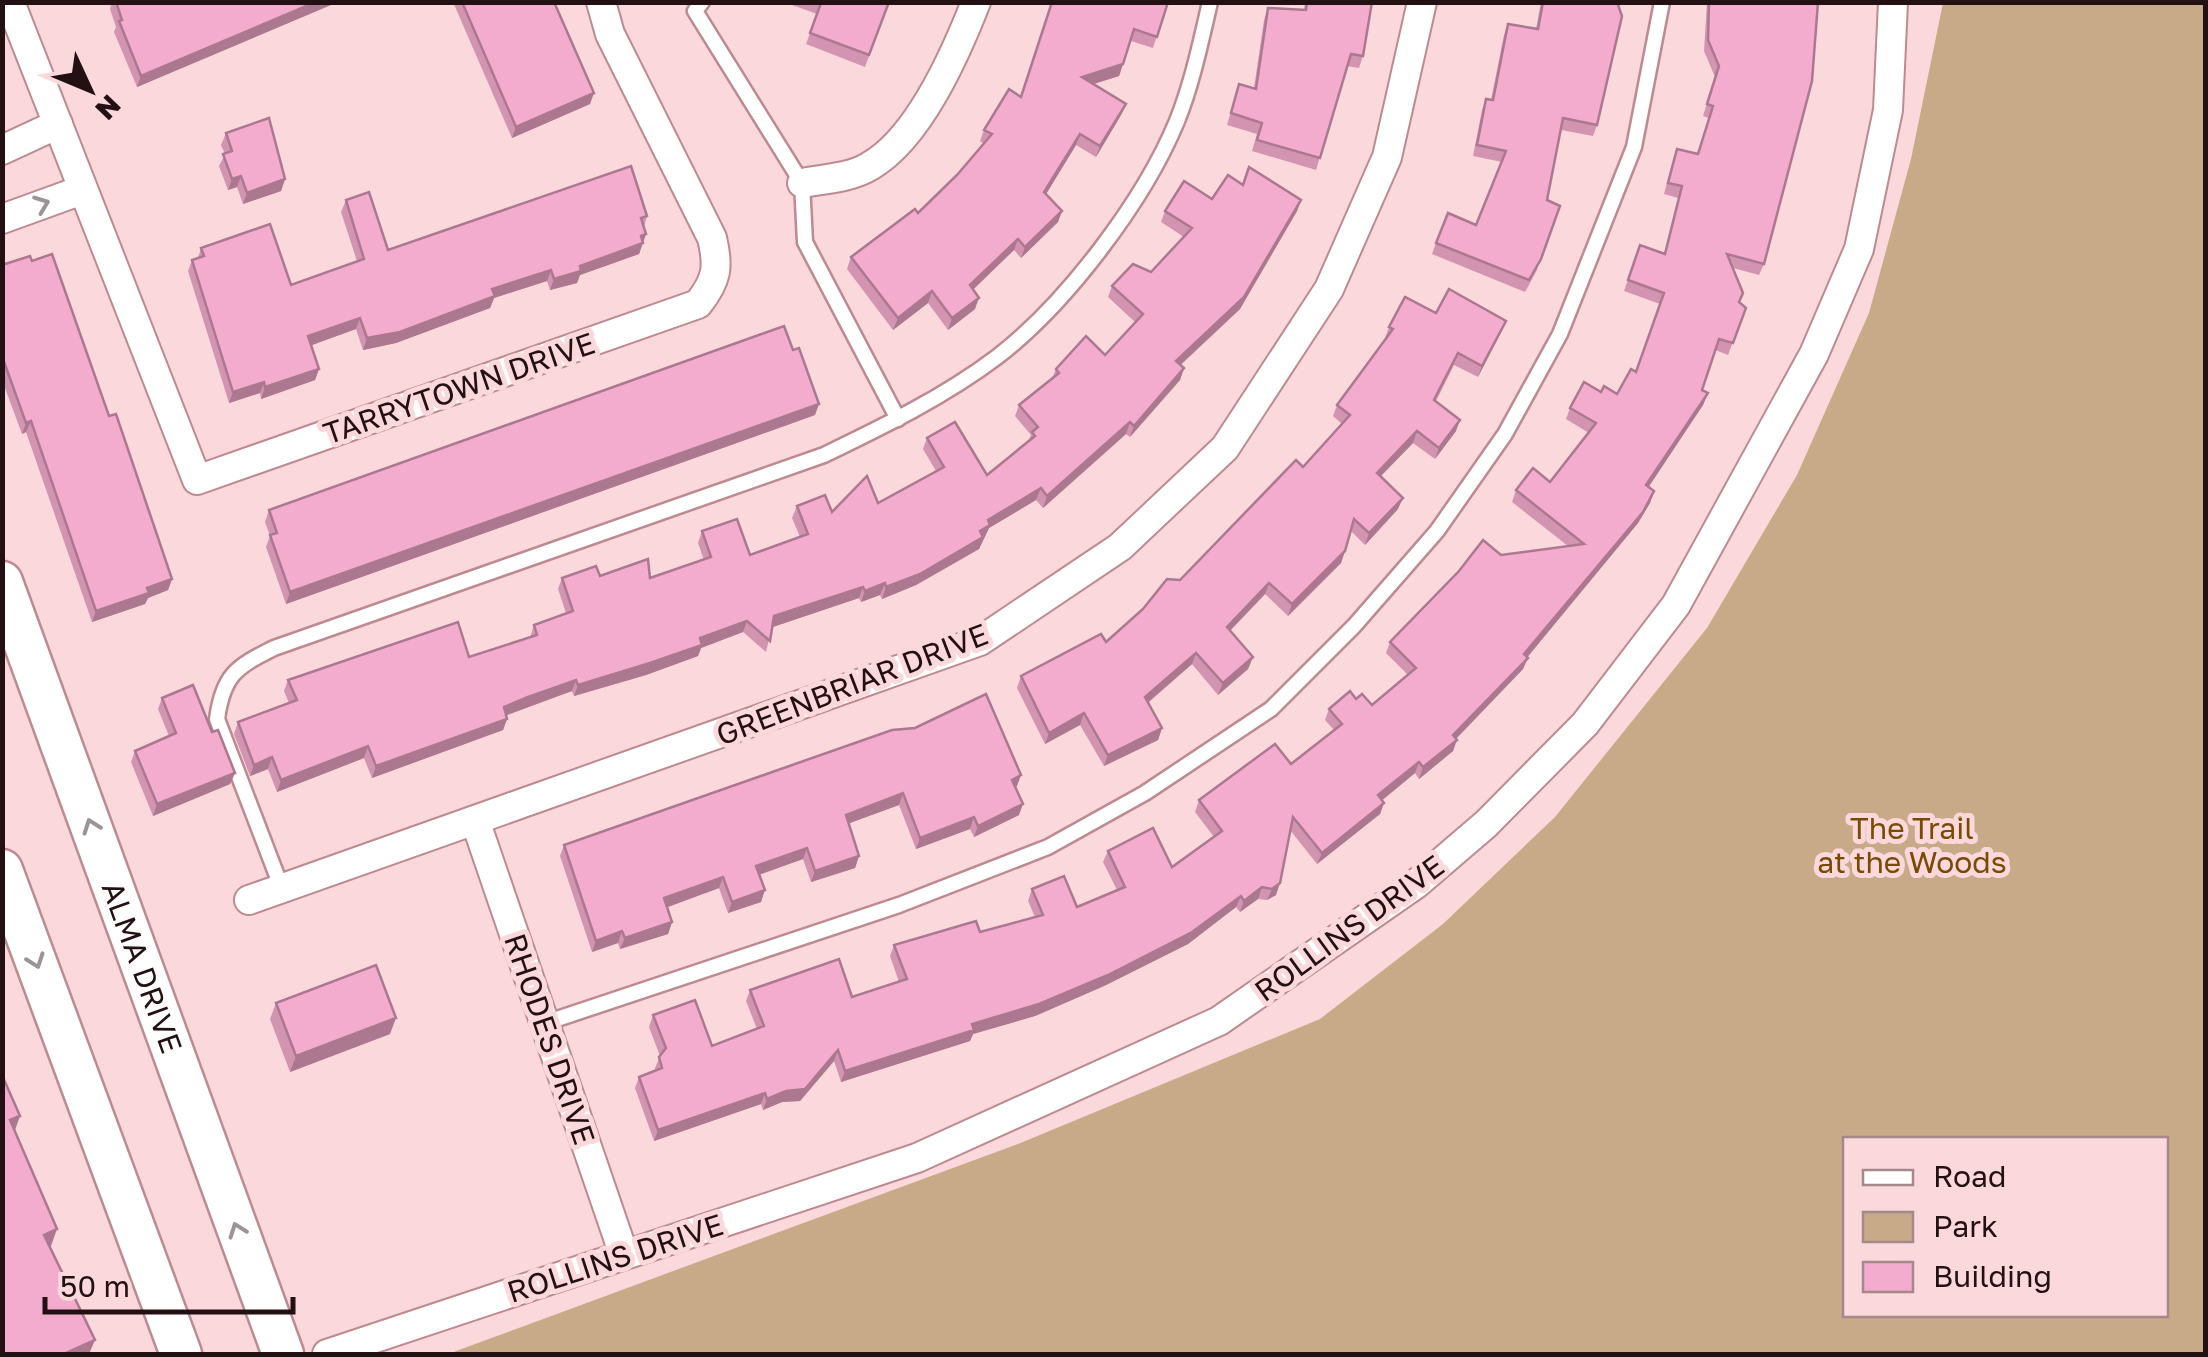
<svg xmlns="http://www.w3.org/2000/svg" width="2208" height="1357" viewBox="0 0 2208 1357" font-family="'Golos Text',sans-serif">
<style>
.green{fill:#c8aa88;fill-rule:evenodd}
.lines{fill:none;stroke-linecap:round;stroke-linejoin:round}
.service-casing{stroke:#bd8a91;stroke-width:19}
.minor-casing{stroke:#bd8a91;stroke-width:32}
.secondary-casing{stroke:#bd8a91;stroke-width:45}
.service{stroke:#fff;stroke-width:14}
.minor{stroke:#fff;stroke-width:28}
.secondary{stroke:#fff;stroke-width:40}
.wall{fill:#d294b1}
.shaded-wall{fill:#ab7890}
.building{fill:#f4acce;stroke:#ab7890;stroke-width:2.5}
.oneway{stroke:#9c9395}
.labels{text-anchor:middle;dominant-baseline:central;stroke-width:10;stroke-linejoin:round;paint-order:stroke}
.street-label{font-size:30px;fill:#231013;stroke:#fad8dc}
.park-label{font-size:30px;fill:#794a00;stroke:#fad8dc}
</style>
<rect width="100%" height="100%" fill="#fad8dc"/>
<!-- green -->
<path class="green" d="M1943 3H2205V1354H448L1018 1144 1320 1019 1443 924 1555 817 1707 628 1797 475 1869 313 1911 159ZM1846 1140H2166V1314H1846Z"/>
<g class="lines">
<defs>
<g id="service">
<polyline points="702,2 695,11 802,183 805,242 898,419"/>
<path d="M282 889 217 719C223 675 236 667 274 648L824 455C884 426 944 397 997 357 1066 304 1144 201 1177 121 1192 84 1201 41 1210 2"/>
<polyline points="545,1023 899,905 1048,847 1145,793 1271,709 1354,626 1437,531 1505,434 1560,334 1634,147 1662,2"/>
</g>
<g id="minor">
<path d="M10 2 197 480 698 304C717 280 719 267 712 238L610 34 601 2"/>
<polyline points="2,150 58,124"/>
<path d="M802 183C823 179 851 178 870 166 919 138 956 53 976 2"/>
<polyline points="2,219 82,190"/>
<polyline points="476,823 624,1255"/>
<polyline points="249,900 980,641 1120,547 1225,448 1329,289 1387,157 1422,2"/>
<polyline points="327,1354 917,1158 1219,1021 1416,884 1486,824 1585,724 1676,605 1814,354 1859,249 1888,110 1893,2"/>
</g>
<g id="secondary">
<path id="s1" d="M2 582 283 1354"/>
<polyline points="2,870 181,1354"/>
</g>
</defs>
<!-- service casing -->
<use href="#service" class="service-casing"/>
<!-- minor casing -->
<use href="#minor" class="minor-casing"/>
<!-- secondary casing -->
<use href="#secondary" class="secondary-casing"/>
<!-- service -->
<use href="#service" class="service"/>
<!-- minor -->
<use href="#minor" class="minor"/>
<!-- secondary -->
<use href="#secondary" class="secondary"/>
</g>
<!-- wall -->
<g class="wall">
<polygon points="112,2 338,2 137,87 114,32 116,27 110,9"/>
<polygon points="453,2 554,2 590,104 512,138"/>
<polygon points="784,2 889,2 865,67 806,44 817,14"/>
<polygon points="1168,2 1153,48 1131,41 1119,76 1093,84 1126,104 1121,115 1096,157 1076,145 1046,194 1062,211 1058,222 1021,258 1014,250 973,290 975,309 948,330 928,303 893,330 847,269 851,257 918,213 957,175 984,144 980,141 984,130 1021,96"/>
<polygon points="1305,2 1372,2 1363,56 1359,68 1347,66 1316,170 1252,151 1257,134 1227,125 1239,84 1254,88 1264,20 1268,8 1304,10"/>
<polygon points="1541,2 1617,2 1597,125 1593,136 1561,130 1547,200 1537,270 1525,292 1432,254 1436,243 1476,225 1502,162 1473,156 1482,110 1486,99 1491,100 1504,35 1508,24 1536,29"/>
<polygon points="1707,2 1818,2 1764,264 1759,275 1733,268 1739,302 1746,308 1728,355 1715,350 1702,390 1708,393 1703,405 1648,487 1654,491 1650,503 1638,523 1527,657 1523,669 1456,739 1453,751 1419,779 1415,773 1382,800 1384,803 1380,814 1317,864 1290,830 1276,895 1267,900 1258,899 1240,912 1236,907 1188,944 1104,986 1035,1016 973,1034 970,1041 841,1082 834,1061 800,1101 782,1102 763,1110 761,1104 654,1141 635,1088 639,1077 655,1071 655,1068 660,1056 649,1027 653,1015 712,1046 757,1029 746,1001 750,990 852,997 899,982 890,956 894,945 980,932 1035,917 1028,901 1032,889 1077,907 1117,890 1103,862 1108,851 1172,867 1214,837 1195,812 1199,800 1291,764 1334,730 1325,720 1329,709 1356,699 1372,705 1408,675 1386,653 1390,642 1501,555 1568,546 1512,502 1516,490 1550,482 1589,433 1566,419 1570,408 1601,392 1617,394 1636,372 1660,304 1624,291 1640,245 1664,254 1678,198 1664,194 1673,160 1677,149 1697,154 1709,118 1703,116 1715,77 1704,51"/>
<polygon points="226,133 285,179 281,191 243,204 237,187 228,190 219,166 225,154 221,145"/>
<polygon points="1243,184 1301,200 1297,211 1240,309 1180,365 1184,368 1180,380 1130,437 1126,434 1043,508 1036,500 989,528 979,549 916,585 882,599 880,595 861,602 859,598 772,627 766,652 743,632 701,648 698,656 646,675 574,696 572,691 524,708 506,715 507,719 503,730 372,778 364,758 277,792 268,769 250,776 234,734 238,722 289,703 284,691 288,680 469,657 530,638 534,625 566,613 558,589 562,578 600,576 650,578 704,560 698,543 702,531 750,555 800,537 792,518 797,506 832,512 878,503 936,471 923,449 927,438 987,475 1028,441 1031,435 1015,416 1019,405 1052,379 1056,369 1105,355 1135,322 1108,297 1112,286 1151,272 1184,237 1161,222 1165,211 1212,199"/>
<polygon points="346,200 388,250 647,216 644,227 646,234 639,254 580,275 577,283 550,290 547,281 494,298 490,308 396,343 363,350 356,329 311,345 319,369 315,380 261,399 260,393 229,403 188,271 192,260 198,258 201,248 291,285 357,261 341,212"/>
<polygon points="2,265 109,416 172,579 168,590 148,598 145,604 92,622 26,432 22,434 2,380"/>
<polygon points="1436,313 1506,321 1501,332 1478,377 1454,365 1436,401 1456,431 1435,459 1413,443 1380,477 1398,509 1365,545 1351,531 1341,563 1288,616 1265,594 1230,631 1253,657 1248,669 1218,695 1192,664 1148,703 1162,728 1158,740 1104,766 1080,725 1045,744 1017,688 1021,676 1106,642 1180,580 1303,467 1342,424 1333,416 1337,405 1386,339 1385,338 1389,327"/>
<polygon points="815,415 286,604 266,547 270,536 265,522 269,510"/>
<polygon points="162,698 212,732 235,773 230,784 153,816 131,762 135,751 169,736 158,709"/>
<polygon points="892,730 1017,786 1015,787 1019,815 974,837 970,829 916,849 899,805 849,823 859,856 855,868 811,882 803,859 759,875 761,902 728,913 719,888 667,907 672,922 668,934 620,949 618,943 592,952 560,856 564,845"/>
<polygon points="276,1003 390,1034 290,1072 270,1019"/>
</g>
<!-- shaded-wall -->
<g class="shaded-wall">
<polygon points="316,2 338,2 137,87 141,76"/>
<polygon points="1123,64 1119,76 1078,89 1082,77"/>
<polygon points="594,93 590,104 512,138 516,127"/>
<polygon points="1126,104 1121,115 1096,157 1100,146"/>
<polygon points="1080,134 1076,145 1040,204 1044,192"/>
<polygon points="241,176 237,187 228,190 232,179"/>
<polygon points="285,179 281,191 243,204 247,193"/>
<polygon points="1301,200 1297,211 1240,309 1172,373 1176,361"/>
<polygon points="1062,211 1058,222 1021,258 1025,247"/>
<polygon points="646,234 639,254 580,275 577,283 550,290 554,279"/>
<polygon points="1018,239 1014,250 965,297 970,285"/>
<polygon points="551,270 547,281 494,298 490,308 396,343 363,350 367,338 492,289"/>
<polygon points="932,291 928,303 893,330 898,318"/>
<polygon points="979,298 975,309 948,330 952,318"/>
<polygon points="360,318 356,329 304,348 308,336"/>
<polygon points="1506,321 1501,332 1478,377 1482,366"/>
<polygon points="1184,368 1180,380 1130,437 1134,426"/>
<polygon points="319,369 315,380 261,399 265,387"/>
<polygon points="264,382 260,393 229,403 233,392"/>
<polygon points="1708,393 1703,405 1642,497 1646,485"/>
<polygon points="819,404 815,415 286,604 290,592"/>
<polygon points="1460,420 1456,431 1435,459 1439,448"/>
<polygon points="31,421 26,432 22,434 26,423"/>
<polygon points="1130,422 1126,434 1043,508 1047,496"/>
<polygon points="1417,431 1413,443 1372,485 1377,473"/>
<polygon points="1041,488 1036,500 989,528 979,549 916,585 882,599 886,587 980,531 988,520"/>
<polygon points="1654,491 1650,503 1638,523 1520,666 1524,654"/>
<polygon points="1403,498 1398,509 1365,545 1369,533"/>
<polygon points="1345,551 1341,563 1288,616 1292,604"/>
<polygon points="172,579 168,590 148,598 145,604 92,622 96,611 147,588"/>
<polygon points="885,583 880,595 861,602 865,591"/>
<polygon points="1269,583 1265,594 1222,639 1227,627"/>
<polygon points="863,587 859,598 770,628 774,616"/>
<polygon points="747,621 743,632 701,648 698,656 646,675 574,696 578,685"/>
<polygon points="1196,653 1192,664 1140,709 1145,697"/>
<polygon points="1253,657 1248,669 1218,695 1223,683"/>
<polygon points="1528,658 1523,669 1449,746 1457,740 1453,751 1419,779 1423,767"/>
<polygon points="576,680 572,691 499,718 504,707"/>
<polygon points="1084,713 1080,725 1045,744 1049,733"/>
<polygon points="507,719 503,730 372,778 376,766"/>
<polygon points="1162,728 1158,740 1104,766 1108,755"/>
<polygon points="368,746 364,758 277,792 281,780"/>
<polygon points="272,757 268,769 250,776 254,765"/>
<polygon points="1419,762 1415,773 1374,807 1378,795"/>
<polygon points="235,773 230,784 153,816 157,804"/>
<polygon points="1021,775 1017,786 1008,791 1012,780"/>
<polygon points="903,793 899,805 842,826 846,815"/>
<polygon points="1384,803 1380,814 1317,864 1322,853"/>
<polygon points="1023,804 1019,815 974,837 978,826"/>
<polygon points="974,817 970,829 916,849 920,838"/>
<polygon points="807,848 803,859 752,877 756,866"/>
<polygon points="859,856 855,868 811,882 815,871"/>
<polygon points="723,877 719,888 660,910 664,898"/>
<polygon points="1280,883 1276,895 1267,900 1272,889"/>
<polygon points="1262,887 1258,899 1240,912 1244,901"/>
<polygon points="765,890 761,902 728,913 732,902"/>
<polygon points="1241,896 1236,907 1188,944 1104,986 1035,1016 973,1034 970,1041 841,1082 845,1071 972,1024"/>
<polygon points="672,922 668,934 620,949 625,938"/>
<polygon points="622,931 618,943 592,952 596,941"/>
<polygon points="396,1018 390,1034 290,1072 296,1056"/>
<polygon points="838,1050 834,1061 800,1101 782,1102 763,1110 767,1099 786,1091"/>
<polygon points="765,1093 761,1104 654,1141 658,1130"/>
<polygon points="20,1116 14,1133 10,1120"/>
<polygon points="57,1229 51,1246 38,1251 44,1235"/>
<polygon points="95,1340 89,1354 64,1354"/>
</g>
<!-- building -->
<g class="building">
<polygon points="116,2 316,2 141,76 119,21 122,20"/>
<polygon points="462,2 554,2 594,93 516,127"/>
<polygon points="819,2 889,2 869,55 810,33 821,3"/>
<polygon points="1052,2 1168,2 1157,37 1134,29 1123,64 1082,77 1126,104 1100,146 1080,134 1044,192 1062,211 1025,247 1018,239 970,285 979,298 952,318 932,291 898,318 851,257 915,209 918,213 957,175 992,134 984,130 1009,89 1021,97"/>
<polygon points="1307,2 1372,2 1363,56 1351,54 1320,158 1257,140 1262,123 1231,113 1239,84 1256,89 1268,8 1306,10"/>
<polygon points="1543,2 1617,2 1622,16 1597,125 1563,118 1547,200 1560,206 1541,259 1529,280 1436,243 1448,213 1476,225 1506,151 1477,145 1486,99 1493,100 1508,24 1538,29"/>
<polygon points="1709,2 1818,2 1812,81 1764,264 1727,254 1743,293 1739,302 1746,308 1733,343 1719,339 1702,390 1708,393 1646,485 1654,491 1643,512 1524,654 1528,658 1453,735 1457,740 1423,767 1419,762 1378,795 1384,803 1322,853 1293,817 1280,883 1272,889 1262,887 1244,901 1241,896 1192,932 1108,975 1039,1004 972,1024 974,1030 845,1071 838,1050 805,1089 786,1091 767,1099 765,1093 658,1130 639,1077 662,1068 659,1057 666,1048 653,1015 695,1000 712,1046 764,1026 750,990 839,959 852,997 907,979 894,945 976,921 980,932 1043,915 1032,889 1064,876 1077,907 1125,887 1108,851 1153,828 1172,867 1222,831 1199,800 1275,744 1291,764 1342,724 1329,709 1350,691 1356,699 1362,694 1372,705 1416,668 1390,642 1459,571 1483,540 1501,555 1584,544 1516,490 1533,468 1550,482 1596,423 1570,408 1584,382 1601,392 1604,386 1617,394 1631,369 1636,372 1664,293 1628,280 1640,245 1665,254 1682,186 1668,183 1677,149 1698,154 1713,106 1707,104 1719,66 1708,40"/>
<polygon points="269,118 285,179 247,193 241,176 232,179 223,154 232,151 226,133"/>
<polygon points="631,166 647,216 641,218 646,234 641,236 643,243 580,266 581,271 554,279 551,270 492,289 495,296 400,332 367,338 360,318 308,336 319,369 265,387 264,382 233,392 192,260 204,256 201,248 270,224 291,285 364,259 346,200 369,192 388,250"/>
<polygon points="1249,167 1301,200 1244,297 1176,361 1184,368 1134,426 1130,422 1047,496 1041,488 988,520 990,525 980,531 983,537 920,574 886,587 885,583 865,591 863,587 774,616 770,641 747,621 700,638 702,645 650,663 578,685 576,680 528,697 504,707 507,719 376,766 368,746 281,780 272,757 254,765 238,722 297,700 288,680 458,622 469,657 537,635 534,625 573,611 562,578 596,566 600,576 648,559 650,578 711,557 702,531 737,519 750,555 808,534 797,506 825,495 832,512 867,476 878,503 944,467 927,438 955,422 987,475 1035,436 1032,432 1038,427 1019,405 1059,373 1056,369 1086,336 1105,355 1143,314 1112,286 1133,264 1151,272 1192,228 1165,211 1184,181 1212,199 1228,175 1243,185"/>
<polygon points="52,254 109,416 116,414 172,579 147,588 149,593 96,611 31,421 26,423 2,356 2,265 30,256 32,261"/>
<polygon points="1449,289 1506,321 1482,366 1458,353 1434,400 1460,420 1439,448 1417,431 1377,473 1403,498 1369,533 1354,519 1345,551 1292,604 1269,583 1227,627 1253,657 1223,683 1196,653 1145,697 1162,728 1108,755 1084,713 1049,733 1021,676 1101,634 1106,642 1143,609 1167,579 1180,580 1296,460 1303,467 1350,415 1337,405 1393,329 1389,327 1405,297 1436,313"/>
<polygon points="784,326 793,350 799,348 819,404 290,592 270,535 277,533 269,510"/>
<polygon points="193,685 212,732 218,730 235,773 157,804 135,751 176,733 162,698"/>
<polygon points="986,694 1021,775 1012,780 1023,804 978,826 974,817 920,838 903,793 846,815 859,856 815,871 807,848 756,866 765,890 732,902 723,877 664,898 672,922 625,938 622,931 596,941 564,845 892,730 915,728"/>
<polygon points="376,965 396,1018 296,1056 276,1003"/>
<polygon points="2,1075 20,1116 10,1120 57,1229 44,1235 95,1340 64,1354 2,1354"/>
</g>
<!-- one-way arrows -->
<defs><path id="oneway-chevron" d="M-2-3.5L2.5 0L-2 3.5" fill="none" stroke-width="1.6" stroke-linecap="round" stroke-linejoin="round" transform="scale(2.5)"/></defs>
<g class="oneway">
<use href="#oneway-chevron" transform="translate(42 204) rotate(-21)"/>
<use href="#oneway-chevron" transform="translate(91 826) rotate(-110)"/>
<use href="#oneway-chevron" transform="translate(36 961) rotate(70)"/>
<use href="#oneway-chevron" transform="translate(237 1230) rotate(-110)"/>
</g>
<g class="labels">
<!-- street labels -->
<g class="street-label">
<text transform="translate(459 388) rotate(-19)">TARRYTOWN DRIVE</text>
<text transform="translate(852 684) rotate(-21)">GREENBRIAR DRIVE</text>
<text transform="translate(1349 928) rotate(-36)">ROLLINS DRIVE</text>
<text stroke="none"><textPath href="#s1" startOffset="410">ALMA DRIVE</textPath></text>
<text transform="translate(550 1039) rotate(71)">RHODES DRIVE</text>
<text transform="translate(615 1258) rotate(-18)">ROLLINS DRIVE</text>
</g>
<!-- park labels -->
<g class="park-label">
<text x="1912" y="828">The Trail<tspan x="1912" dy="34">at the Woods</tspan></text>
</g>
</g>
<!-- border -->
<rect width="2208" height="1357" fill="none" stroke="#231013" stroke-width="10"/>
<!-- legend -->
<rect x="1843" y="1137" width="325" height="180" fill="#fad8dc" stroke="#a4888c" stroke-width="2.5"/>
<rect x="1863" y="1170" width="50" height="15" fill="#ffffff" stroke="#a4888c" stroke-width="2.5"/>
<text x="1933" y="1187" font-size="30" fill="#231013">Road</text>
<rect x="1863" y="1212" width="50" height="30" fill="#c8aa88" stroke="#a4888c" stroke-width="2.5"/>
<text x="1933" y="1237" font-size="30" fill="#231013">Park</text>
<rect x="1863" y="1262" width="50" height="30" fill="#f4acce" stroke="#a4888c" stroke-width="2.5"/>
<text x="1933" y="1287" font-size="30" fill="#231013">Building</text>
<!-- north arrow -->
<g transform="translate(90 90) rotate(134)" stroke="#fad8dc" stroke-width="8" paint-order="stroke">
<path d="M0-8L18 38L0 25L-18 38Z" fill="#231013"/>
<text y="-15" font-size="28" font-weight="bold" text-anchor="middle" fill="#231013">N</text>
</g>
<!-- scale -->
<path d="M45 1297v15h248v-15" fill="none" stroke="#231013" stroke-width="5"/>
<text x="60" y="1297" font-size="30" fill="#231013" stroke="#fad8dc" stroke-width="8" paint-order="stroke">50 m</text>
</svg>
